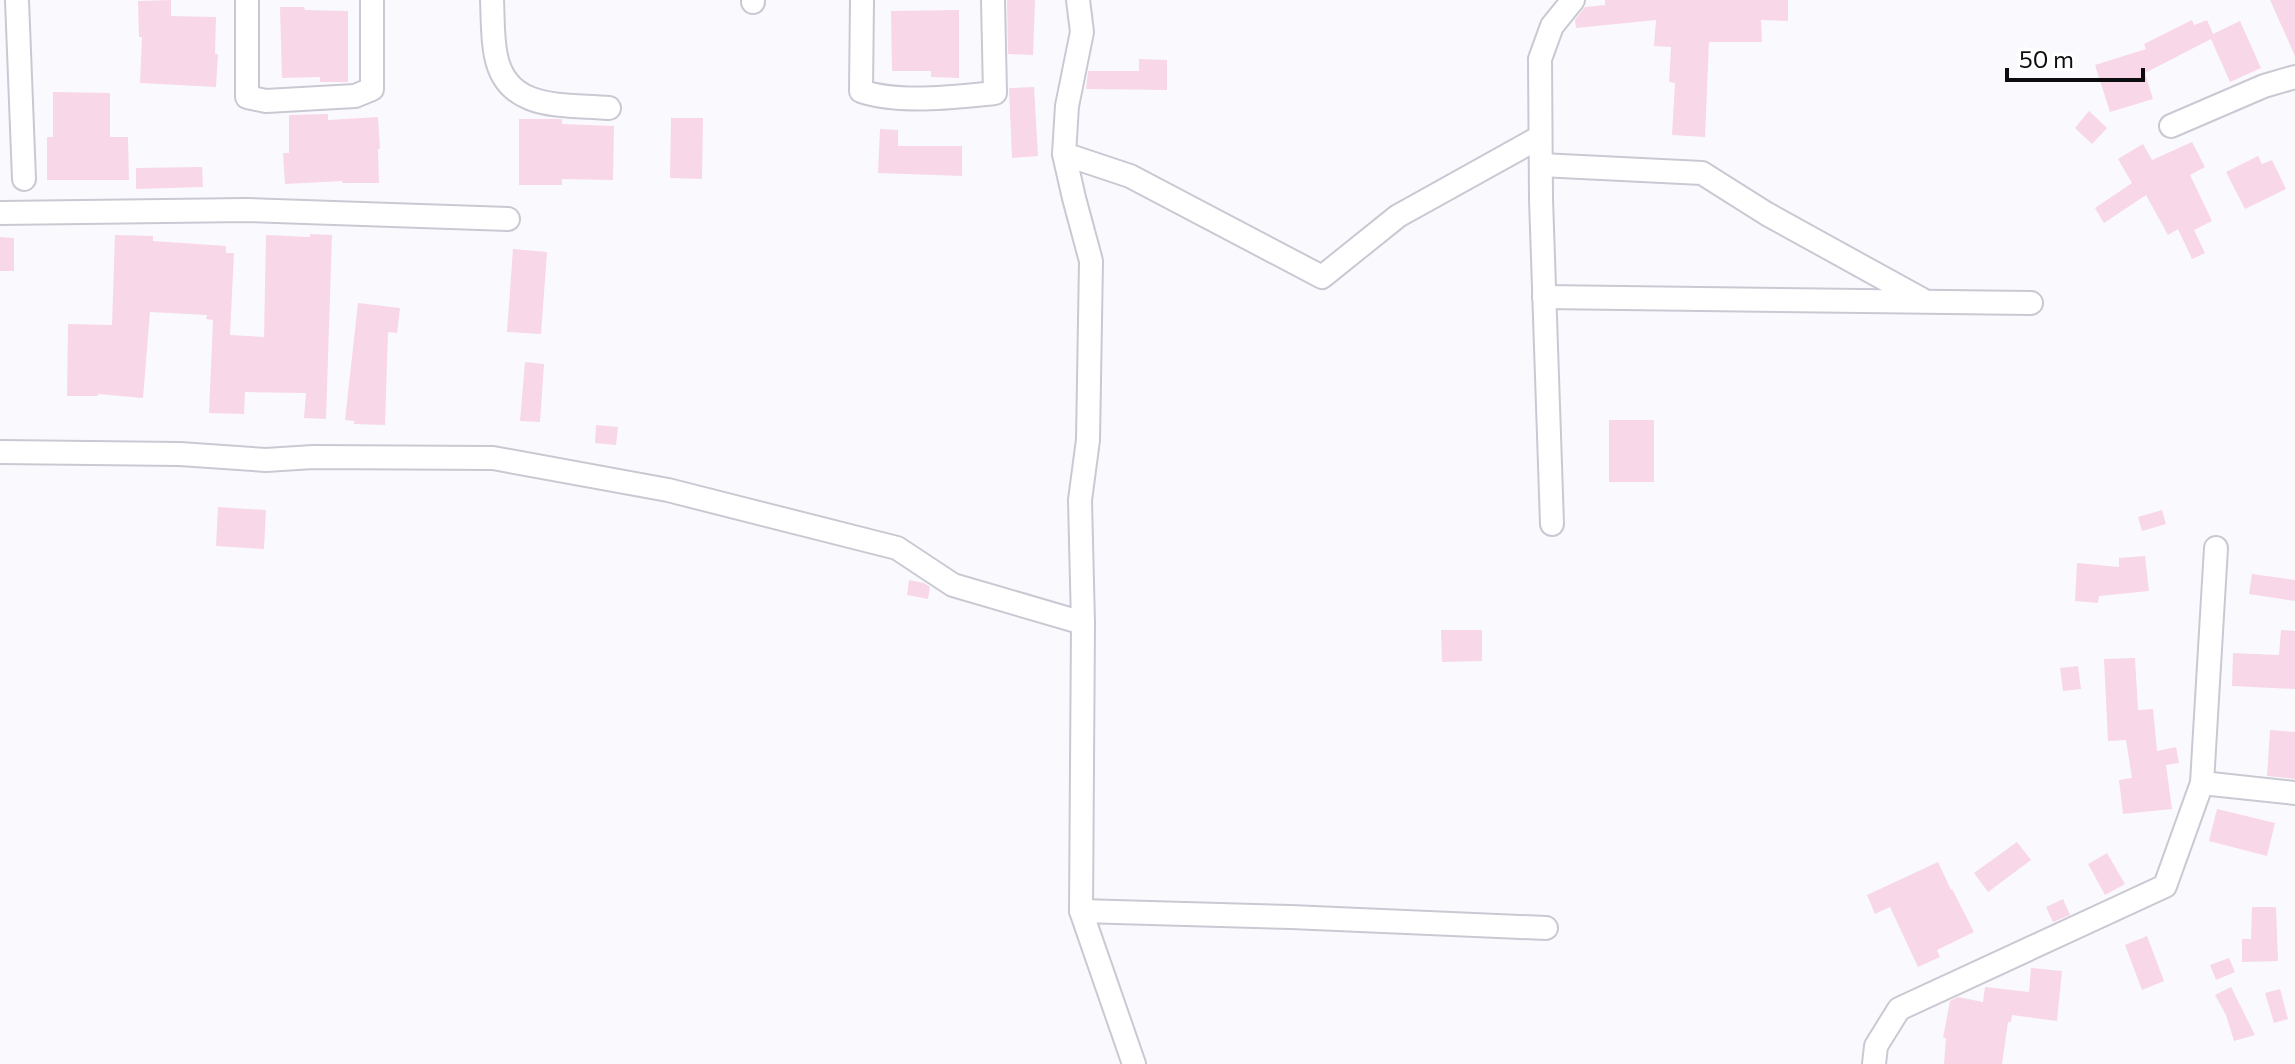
<svg xmlns="http://www.w3.org/2000/svg" width="2295" height="1064" viewBox="0 0 2295 1064" font-family="Commissioner,sans-serif">
<style>
.building{fill:#f8d7e8}
.lines{fill:none;stroke-linecap:round;stroke-linejoin:round}
.minor-casing{stroke:#cac9d3;stroke-width:26}
.minor{stroke:#fff;stroke-width:22}
</style>
<rect width="100%" height="100%" fill="#fafafe"/>
<!-- building -->
<g class="building">
<polygon points="171,0 171,16 216,17 215,54 218,54 216,87 140,83 142,37 139,37 138,1"/>
<polygon points="1007,0 1035,0 1033,55 1008,54"/>
<polygon points="1605,0 1788,0 1788,21 1761,20 1762,42 1709,42 1705,137 1672,135 1675,83 1669,82 1671,47 1654,46 1656,20 1576,28 1575,20 1585,7 1605,5"/>
<polygon points="2270,0 2295,0 2295,56"/>
<polygon points="280,7 304,7 305,10 348,11 348,82 320,82 320,77 282,78"/>
<polygon points="959,10 959,78 931,77 931,71 892,71 891,11"/>
<polygon points="2192,20 2194,25 2207,20 2213,34 2240,21 2261,68 2230,82 2211,39 2145,73 2153,99 2110,112 2095,65 2146,49 2144,44"/>
<polygon points="1139,59 1167,60 1167,90 1086,89 1088,71 1139,71"/>
<polygon points="1034,87 1038,156 1012,158 1009,88"/>
<polygon points="53,92 110,93 110,137 128,137 129,180 47,180 47,137 53,137"/>
<polygon points="2089,111 2107,128 2092,144 2075,128"/>
<polygon points="328,114 328,120 378,117 380,149 378,149 379,183 342,183 342,181 285,184 283,153 289,153 289,115"/>
<polygon points="671,118 703,118 702,179 670,178"/>
<polygon points="519,119 562,119 562,124 614,126 613,180 562,179 562,185 519,185"/>
<polygon points="880,129 898,130 898,146 962,146 962,176 878,173"/>
<polygon points="2192,142 2205,167 2190,175 2212,221 2194,230 2205,253 2192,259 2178,229 2168,235 2146,195 2104,223 2095,208 2132,183 2118,159 2143,144 2152,160"/>
<polygon points="2258,156 2262,164 2272,160 2286,189 2245,209 2226,172"/>
<polygon points="202,167 203,187 136,189 136,168"/>
<polygon points="310,234 332,235 326,419 304,418 306,393 245,392 244,414 209,413 213,320 206,319 207,315 150,312 143,398 98,394 98,396 67,396 68,324 112,325 115,235 153,236 153,241 226,246 226,253 234,253 230,335 264,337 266,235 310,237"/>
<polygon points="0,237 14,238 14,271 0,271"/>
<polygon points="513,249 547,252 541,334 507,332"/>
<polygon points="358,303 400,308 397,333 388,332 385,425 354,424 354,421 345,420"/>
<polygon points="525,362 544,364 540,422 520,421"/>
<rect x="1609" y="420" width="45" height="62"/>
<polygon points="596,425 618,427 616,445 595,443"/>
<polygon points="218,507 266,510 264,549 216,546"/>
<polygon points="2162,510 2166,524 2142,531 2138,517"/>
<polygon points="2145,556 2149,591 2099,596 2098,603 2075,601 2077,563 2119,567 2119,558"/>
<polygon points="2252,574 2295,580 2295,601 2249,594"/>
<polygon points="909,580 924,583 930,587 928,599 907,595"/>
<polygon points="1441,630 1482,630 1482,661 1442,662"/>
<polygon points="2281,630 2295,631 2295,689 2232,686 2233,653 2279,655"/>
<polygon points="2135,658 2138,710 2153,709 2157,751 2176,747 2179,763 2166,765 2172,809 2123,814 2119,780 2132,778 2126,740 2108,741 2104,659"/>
<polygon points="2078,666 2081,689 2063,691 2060,668"/>
<polygon points="2270,730 2295,732 2295,779 2267,776"/>
<polygon points="2217,809 2275,823 2267,856 2209,841"/>
<polygon points="2017,842 2031,860 1988,892 1974,873"/>
<polygon points="2107,853 2125,884 2105,895 2088,864"/>
<polygon points="1938,862 1951,890 1952,889 1974,932 1937,950 1940,957 1918,967 1890,907 1875,914 1867,895"/>
<polygon points="2063,899 2070,915 2053,922 2046,907"/>
<polygon points="2252,907 2276,907 2278,961 2242,962 2242,939 2251,939"/>
<polygon points="2147,936 2164,981 2142,990 2125,945"/>
<polygon points="2229,958 2235,972 2216,980 2210,965"/>
<polygon points="2031,968 2062,971 2057,1021 2012,1015 2011,1022 2008,1022 2002,1064 1944,1064 1946,1038 1943,1038 1950,1001 1958,997 1983,1002 1985,987 2029,992"/>
<polygon points="2231,987 2255,1035 2234,1041 2226,1015 2215,995"/>
<polygon points="2280,989 2288,1019 2274,1023 2265,993"/>
</g>
<g class="lines">
<defs>
<g id="minor">
<polyline points="17,0 24,179"/>
<polyline points="247,0 247,97 266,101 355,96 372,89 372,0"/>
<path d="M492 0C493 18 492 38 496 56 507 112 564 104 609 108"/>
<polyline points="753,0 753,2"/>
<path d="M862 0 861 91C897 104 957 97 995 93L993 0"/>
<polyline points="1078,0 1082,32 1067,106 1064,154 1074,198 1091,261 1088,440 1080,500 1083,623 1081,911 1134,1064"/>
<polyline points="2171,126 2264,86 2295,77"/>
<polyline points="1064,154 1130,176 1322,277 1398,216 1540,137"/>
<polyline points="1541,165 1702,173 1767,214 1921,299"/>
<polyline points="0,213 247,210 508,219"/>
<polyline points="1544,297 2031,303"/>
<polyline points="0,452 180,454 266,460 313,457 493,458 668,490 897,548 953,585 1083,623"/>
<polyline points="1552,524 1541,199 1540,59 1552,26 1573,0"/>
<polyline points="2202,783 2295,793"/>
<polyline points="1081,911 1291,917 1546,928"/>
<polyline points="1874,1064 1876,1046 1899,1009 2165,886 2202,783 2216,548"/>
</g>
</defs>
<!-- minor casing -->
<use href="#minor" class="minor-casing"/>
<!-- minor -->
<use href="#minor" class="minor"/>
</g>
<!-- scale -->
<path d="M2007 68v12h136v-12" fill="none" stroke="#0d0d10" stroke-width="4"/>
<text x="2019" y="68" font-size="24" fill="#0d0d10" stroke="#ffffff" stroke-width="6" paint-order="stroke">50 m</text>
</svg>
